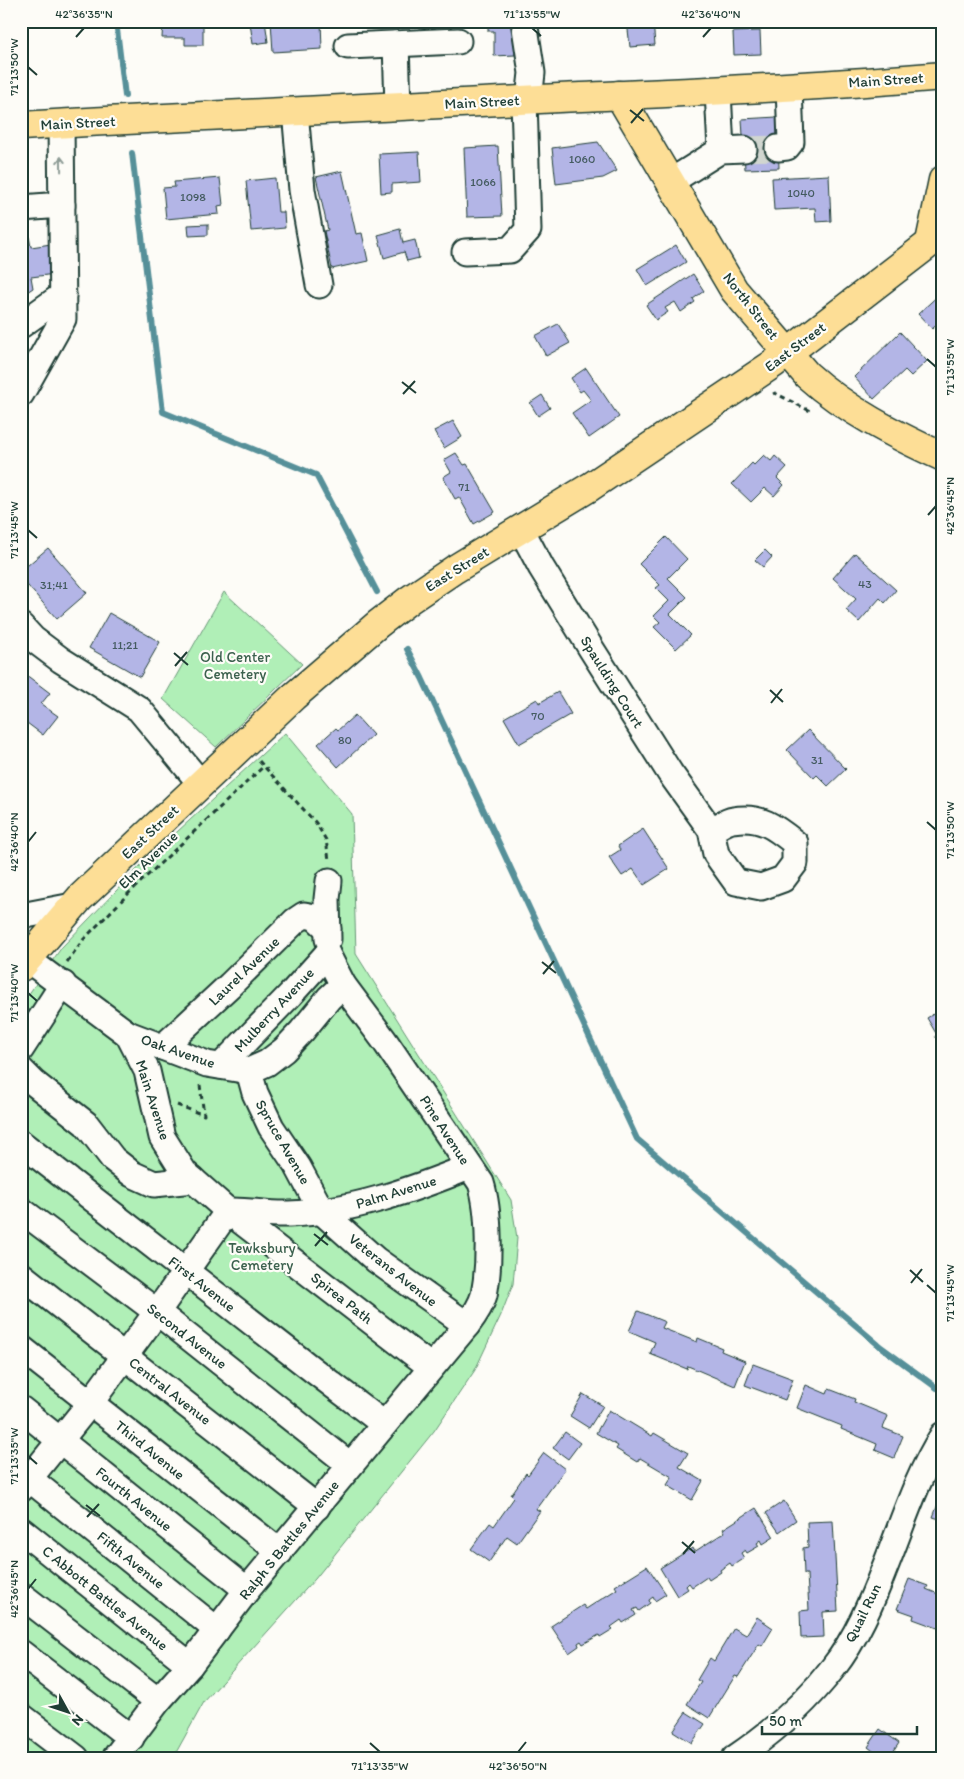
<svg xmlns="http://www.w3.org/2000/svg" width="964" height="1779" viewBox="0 0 964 1779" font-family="Itim,sans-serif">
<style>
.green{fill:#b0efb7;stroke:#689676}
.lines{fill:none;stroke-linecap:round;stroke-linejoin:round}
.stream{stroke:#579099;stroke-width:6}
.building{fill:#b3b5e6;stroke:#1f3d34}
.minor-tunnel{stroke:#d1d6d0;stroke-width:25;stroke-dasharray:25 12;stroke-linecap:butt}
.minor-casing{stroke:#1f3d34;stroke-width:29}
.major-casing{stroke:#1f3d34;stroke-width:31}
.path{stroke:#1f3d34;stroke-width:3;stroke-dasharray:5 4;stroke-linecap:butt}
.minor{stroke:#fdfcf7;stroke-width:25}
.major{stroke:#fdde96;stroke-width:28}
.oneway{stroke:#8e9c96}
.ticks{fill:none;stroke:#1f3d34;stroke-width:2}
.labels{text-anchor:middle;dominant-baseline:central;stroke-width:4.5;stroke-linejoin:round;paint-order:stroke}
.number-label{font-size:12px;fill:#445b60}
.street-label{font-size:15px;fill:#1f3d34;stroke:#fdfcf7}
.park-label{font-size:15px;fill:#3c614e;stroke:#fdfcf7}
.neatline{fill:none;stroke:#1f3d34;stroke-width:2}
.ticks-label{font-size:12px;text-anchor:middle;fill:#1f3d34}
</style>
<rect width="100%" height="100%" fill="#fdfcf7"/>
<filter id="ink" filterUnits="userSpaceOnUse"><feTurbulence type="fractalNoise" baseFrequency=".02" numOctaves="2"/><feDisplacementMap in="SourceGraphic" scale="10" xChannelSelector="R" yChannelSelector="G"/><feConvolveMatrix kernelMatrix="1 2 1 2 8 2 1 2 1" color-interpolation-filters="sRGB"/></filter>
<g filter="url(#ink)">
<!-- green -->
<g class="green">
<polygon points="224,592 302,664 216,747 163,699"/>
<polygon points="285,733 352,814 356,954 511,1200 517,1238 513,1284 501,1315 475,1370 434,1431 315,1579 204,1702 173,1758 21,1758 21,1005 62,947 142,864"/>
</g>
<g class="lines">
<!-- stream -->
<g class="stream">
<polyline points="116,21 125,96"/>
<polyline points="132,153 163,412 316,475 377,592"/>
<polyline points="407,649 422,678 637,1139 881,1347 937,1388"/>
</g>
</g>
<!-- building -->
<g class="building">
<polygon points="163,21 203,21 203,45 185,45 185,38 162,38"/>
<polygon points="265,21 268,42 253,44 250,23"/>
<polygon points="271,21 321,21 322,49 273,52"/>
<polygon points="488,21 514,21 515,55 494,56 494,31 488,31"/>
<polygon points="627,21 653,21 655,45 630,47"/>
<polygon points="760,31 761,54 734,55 733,32"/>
<polygon points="777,117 779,168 745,169 742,119"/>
<polygon points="598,142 617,171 603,178 556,184 552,148"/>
<polygon points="498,146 502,216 467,217 464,148"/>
<polygon points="419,152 421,182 392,184 392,192 381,193 379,154"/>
<polygon points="342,171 356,234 362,233 368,261 332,269 324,231 328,230 316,177"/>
<polygon points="829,175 831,221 816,222 815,208 774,210 772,178"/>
<polygon points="220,178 223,205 218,206 219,214 166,219 163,188 175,187 174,182"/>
<polygon points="275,178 278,212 284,212 285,228 251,231 246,181"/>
<polygon points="208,224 208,235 189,236 188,225"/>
<polygon points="400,229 403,243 415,240 419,258 407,261 404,252 384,258 378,235"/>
<polygon points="29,236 31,247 51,244 55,274 31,277 33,288 21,296 21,237"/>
<polygon points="676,245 686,262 647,286 637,269"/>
<polygon points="693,274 704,291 693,299 695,302 681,312 675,302 665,308 668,312 656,320 646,305"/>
<polygon points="943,291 943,319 932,329 918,314"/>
<polygon points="558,324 570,343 546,356 535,336"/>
<polygon points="900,332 927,361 911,376 905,370 874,399 854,377"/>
<polygon points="586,368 619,417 589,438 572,413 591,400 583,390 580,392 571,378"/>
<polygon points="542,395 550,408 538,416 530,403"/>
<polygon points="453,421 462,437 444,448 434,431"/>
<polygon points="456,453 464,465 467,464 495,512 474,524 459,497 455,499 443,477 451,472 444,460"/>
<polygon points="764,455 771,461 775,456 787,467 777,478 784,485 774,496 765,488 751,502 732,484 752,463 754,465"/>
<polygon points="666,537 687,559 668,578 687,597 670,614 691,635 676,649 654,627 660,622 654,616 669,601 656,588 660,585 639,564"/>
<polygon points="48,548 87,593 57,619 21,578 21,571"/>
<polygon points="765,550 772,557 763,567 755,560"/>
<polygon points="855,553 896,590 885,603 880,598 859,622 846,610 856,599 833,578"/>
<polygon points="109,613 160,642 140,677 89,648"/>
<polygon points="21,671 50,693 41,704 58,716 43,735 27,723 25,726 21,723"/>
<polygon points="558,692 571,714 519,744 504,718 537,699 539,703"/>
<polygon points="355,715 373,735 338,767 318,744 336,728 338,730"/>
<polygon points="808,730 846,769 828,786 817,775 814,778 787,750"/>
<polygon points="643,829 669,869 644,885 633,869 622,876 609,857 620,850 618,846"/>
<polygon points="943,1008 943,1048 935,1036 937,1035 927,1018"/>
<polygon points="638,1311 665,1322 662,1328 697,1342 698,1338 722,1348 721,1351 745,1361 735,1386 688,1366 687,1369 650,1354 655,1342 629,1331"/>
<polygon points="753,1364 793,1379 785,1400 745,1385"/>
<polygon points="806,1385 827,1394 829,1389 855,1399 854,1402 888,1416 883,1428 903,1436 894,1458 875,1450 877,1444 841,1429 842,1426 797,1408"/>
<polygon points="583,1394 603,1406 589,1428 570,1416"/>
<polygon points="609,1410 652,1436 654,1433 688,1453 679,1467 703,1481 692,1500 667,1485 672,1477 640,1458 637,1462 616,1449 618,1446 596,1433"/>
<polygon points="565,1432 580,1443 568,1459 553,1448"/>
<polygon points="544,1453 565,1469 536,1509 540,1511 517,1543 507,1536 489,1562 471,1549 490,1523 494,1526 514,1498 511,1495 526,1473 528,1475"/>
<polygon points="943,1491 943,1520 933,1517"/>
<polygon points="784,1501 796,1520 779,1532 766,1513"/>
<polygon points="756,1508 774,1537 763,1544 761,1540 757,1543 759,1546 747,1553 745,1550 741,1553 744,1558 732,1566 730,1563 720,1570 721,1572 709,1580 707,1577 692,1587 689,1583 686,1586 688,1589 677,1596 660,1568 692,1548 694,1552 725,1532 723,1529"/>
<polygon points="833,1521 838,1611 823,1612 824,1637 801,1638 800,1611 809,1610 807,1574 804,1574 803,1548 808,1547 807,1522"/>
<polygon points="647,1566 666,1594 655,1601 653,1597 649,1600 650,1603 639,1611 637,1608 633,1610 636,1615 623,1623 621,1620 611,1627 613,1629 600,1637 599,1635 583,1644 581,1641 578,1643 579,1646 569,1653 551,1626 583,1605 586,1609 617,1589 615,1586"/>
<polygon points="909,1579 928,1586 926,1589 943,1596 943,1630 913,1619 914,1615 897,1609"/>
<polygon points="757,1617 773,1628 762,1646 759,1644 738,1677 735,1676 709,1718 687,1704 701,1682 697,1680 710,1658 714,1661 734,1628 746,1635"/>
<polygon points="686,1712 705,1724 692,1743 673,1731"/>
<polygon points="880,1729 899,1743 889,1758 882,1758 868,1747"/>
</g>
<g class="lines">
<!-- minor-tunnel -->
<polyline class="minor-tunnel" points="744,149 778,148"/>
<defs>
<g id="minor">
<polyline points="524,21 532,73 529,100"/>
<polyline points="396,44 398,106"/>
<polyline points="348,46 458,41"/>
<polyline points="718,91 721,150"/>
<polyline points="295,111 302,190 319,285"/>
<polyline points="778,148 787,147 791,142 789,87"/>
<polyline points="670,182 721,150 744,149"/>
<polyline points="21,208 62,205"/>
<polyline points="465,252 510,250 528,230 524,100"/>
<polyline points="21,325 63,295"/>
<polyline points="21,394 63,319 61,124"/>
<path d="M521 529 541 567 592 650 670 773 711 830 716 854 736 882 761 887 783 879 795 863V843C775 827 760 815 733 820 726 821 718 827 711 830"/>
<polyline points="21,626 33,639 61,660 139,709 201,784"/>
<polyline points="21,916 73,906"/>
<polyline points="328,939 327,899 329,881"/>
<polyline points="27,959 128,1034 147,1071 162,1137 184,1172 228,1211 431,1367"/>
<polyline points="128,1034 207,1064 249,1071 267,1063 284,1050 302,1031 329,998 343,985"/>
<polyline points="163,1047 230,985 295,921 304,915 315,917 328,929"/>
<polyline points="21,1049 63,984"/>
<polyline points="221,1066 290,995 327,954"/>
<polyline points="21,1070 34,1083 86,1124 113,1159 132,1174 154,1184 193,1180"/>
<polyline points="249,1071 255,1093 271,1127 298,1167 322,1212 376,1260 467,1325"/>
<polyline points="21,1143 313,1370 384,1424"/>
<polyline points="21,1210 157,1312 350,1465"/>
<path d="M228 1211C248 1210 269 1215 289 1214 351 1212 412 1190 469 1167"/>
<polyline points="21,1275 317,1507"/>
<polyline points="21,1348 280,1552"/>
<polyline points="21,1409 247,1590"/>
<polyline points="21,1472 217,1630"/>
<polyline points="21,1489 91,1402 157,1312 228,1211"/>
<polyline points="21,1530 190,1665"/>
<polyline points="21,1595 158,1701"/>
<polyline points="21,1653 131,1738"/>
<polyline points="21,1716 76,1758"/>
<path d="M115 1758 158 1701 190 1665 247 1590 467 1325C474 1316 481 1306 484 1295 490 1264 490 1212 481 1183L384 1040 343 985 327 954"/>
<path d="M735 1758C772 1733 806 1703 833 1668 856 1639 872 1601 885 1567 903 1522 917 1476 943 1435"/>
</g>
<g id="major">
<path d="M619 95 734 290 807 375C846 410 895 435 943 457"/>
<path d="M21 126C200 115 379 107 559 98 687 92 815 87 943 76"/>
<polyline points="930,242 943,180"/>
<polyline points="21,967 80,898 293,697 378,624 409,600 455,569 590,487 773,364 943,233"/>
</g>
</defs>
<!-- minor casing -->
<use href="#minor" class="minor-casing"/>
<!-- major casing -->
<use href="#major" class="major-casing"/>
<!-- path -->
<g class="path">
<polyline points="773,394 775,393 810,411"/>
<polyline points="259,761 316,823 326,840 329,860"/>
<polyline points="67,962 83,940 131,891 264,766"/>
<polyline points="177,1105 204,1115 200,1085"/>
</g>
<!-- minor -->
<use href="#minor" class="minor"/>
<!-- major -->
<use href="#major" class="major"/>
</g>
<!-- one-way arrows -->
<defs><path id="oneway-shaft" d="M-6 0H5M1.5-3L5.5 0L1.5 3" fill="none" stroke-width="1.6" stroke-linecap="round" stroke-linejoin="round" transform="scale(1.25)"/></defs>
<use class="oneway" href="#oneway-shaft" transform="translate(61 164) rotate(-91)"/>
</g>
<!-- ticks -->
<path class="ticks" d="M532 28 541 36M76 37 84 28M703 37 711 28M28 67 37 75M630 110 644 121M631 123 643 109M927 359 936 367M402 382 416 393M403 394 415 381M928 515 936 506M28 530 37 538M174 653 188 665M175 666 187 652M770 690 783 702M771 703 782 689M927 822 936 830M28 842 36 832M542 962 556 973M543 974 554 961M28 993 37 1001M314 1234 328 1245M315 1246 327 1232M910 1270 923 1282M911 1283 922 1269M927 1285 936 1293M28 1456 37 1464M86 1505 100 1516M87 1517 99 1504M682 1542 695 1553M683 1554 694 1541M28 1589 36 1579M370 1743 380 1752M518 1752 526 1742"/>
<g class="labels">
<!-- number labels -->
<g class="number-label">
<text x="582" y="159">1060</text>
<text x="483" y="182">1066</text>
<text x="801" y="193">1040</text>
<text x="193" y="197">1098</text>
<text x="464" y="487">71</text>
<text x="865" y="584">43</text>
<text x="54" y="585">31;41</text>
<text x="125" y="645">11;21</text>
<text x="538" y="716">70</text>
<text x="345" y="740">80</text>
<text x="817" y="760">31</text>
</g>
<!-- street labels -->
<g class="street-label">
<text transform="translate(886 80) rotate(-4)">Main Street</text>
<text transform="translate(482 102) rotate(-3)">Main Street</text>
<text transform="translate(78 123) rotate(-3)">Main Street</text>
<text transform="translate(751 306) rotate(52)">North Street</text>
<text transform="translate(795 347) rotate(-37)">East Street</text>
<text transform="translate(457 569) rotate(-32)">East Street</text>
<text transform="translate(612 682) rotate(58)">Spaulding Court</text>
<text transform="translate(150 832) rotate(-43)">East Street</text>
<text transform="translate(148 860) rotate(-44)">Elm Avenue</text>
<text transform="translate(244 971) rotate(-44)">Laurel Avenue</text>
<text transform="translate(274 1010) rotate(-47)">Mulberry Avenue</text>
<text transform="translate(178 1051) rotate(19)">Oak Avenue</text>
<text transform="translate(153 1100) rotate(72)">Main Avenue</text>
<text transform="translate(445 1130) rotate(57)">Pine Avenue</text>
<text transform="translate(283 1142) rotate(60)">Spruce Avenue</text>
<text transform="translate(396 1192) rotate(-17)">Palm Avenue</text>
<text transform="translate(393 1270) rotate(38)">Veterans Avenue</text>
<text transform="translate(202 1284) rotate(38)">First Avenue</text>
<text transform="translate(342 1298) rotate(38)">Spirea Path</text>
<text transform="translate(187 1336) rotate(38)">Second Avenue</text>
<text transform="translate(170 1391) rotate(38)">Central Avenue</text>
<text transform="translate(150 1450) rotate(39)">Third Avenue</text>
<text transform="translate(134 1499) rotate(39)">Fourth Avenue</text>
<text transform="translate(289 1540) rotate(-51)">Ralph S Battles Avenue</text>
<text transform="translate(131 1560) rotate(39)">Fifth Avenue</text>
<text transform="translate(105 1598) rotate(39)">C Abbott Battles Avenue</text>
<text transform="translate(863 1613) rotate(-64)">Quail Run</text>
</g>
<!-- park labels -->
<g class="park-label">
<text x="235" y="657">Old Center<tspan x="235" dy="17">Cemetery</tspan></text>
<text x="262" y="1248">Tewksbury<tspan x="262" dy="17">Cemetery</tspan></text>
</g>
</g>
<!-- margin -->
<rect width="964" height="1779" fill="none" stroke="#fdfcf7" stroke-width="55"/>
<!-- north arrow -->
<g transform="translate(68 1712) rotate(130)" stroke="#fdfcf7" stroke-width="4" paint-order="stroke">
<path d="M0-4L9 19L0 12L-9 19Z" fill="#1f3d34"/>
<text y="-8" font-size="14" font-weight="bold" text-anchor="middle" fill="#1f3d34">N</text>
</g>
<!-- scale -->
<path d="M762 1726v8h155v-8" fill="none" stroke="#1f3d34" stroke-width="2.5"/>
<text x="769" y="1726" font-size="15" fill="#1f3d34" stroke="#fdfcf7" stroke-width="4" paint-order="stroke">50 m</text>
<rect x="28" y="28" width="908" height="1724" class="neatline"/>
<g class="ticks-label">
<text x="84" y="18">42°36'35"N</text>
<text x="532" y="18">71°13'55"W</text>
<text x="711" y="18">42°36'40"N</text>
<text transform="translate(14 67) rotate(-90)" y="4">71°13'50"W</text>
<text transform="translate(950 367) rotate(-90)" y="4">71°13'55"W</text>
<text transform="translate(950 506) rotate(-90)" y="4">42°36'45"N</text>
<text transform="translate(14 530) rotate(-90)" y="4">71°13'45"W</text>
<text transform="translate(950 830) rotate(-90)" y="4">71°13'50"W</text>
<text transform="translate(14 842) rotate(-90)" y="4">42°36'40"N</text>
<text transform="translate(14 993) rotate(-90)" y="4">71°13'40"W</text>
<text transform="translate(950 1293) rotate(-90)" y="4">71°13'45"W</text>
<text transform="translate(14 1456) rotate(-90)" y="4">71°13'35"W</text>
<text transform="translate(14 1589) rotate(-90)" y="4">42°36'45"N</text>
<text x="380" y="1770">71°13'35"W</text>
<text x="518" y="1770">42°36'50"N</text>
</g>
</svg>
